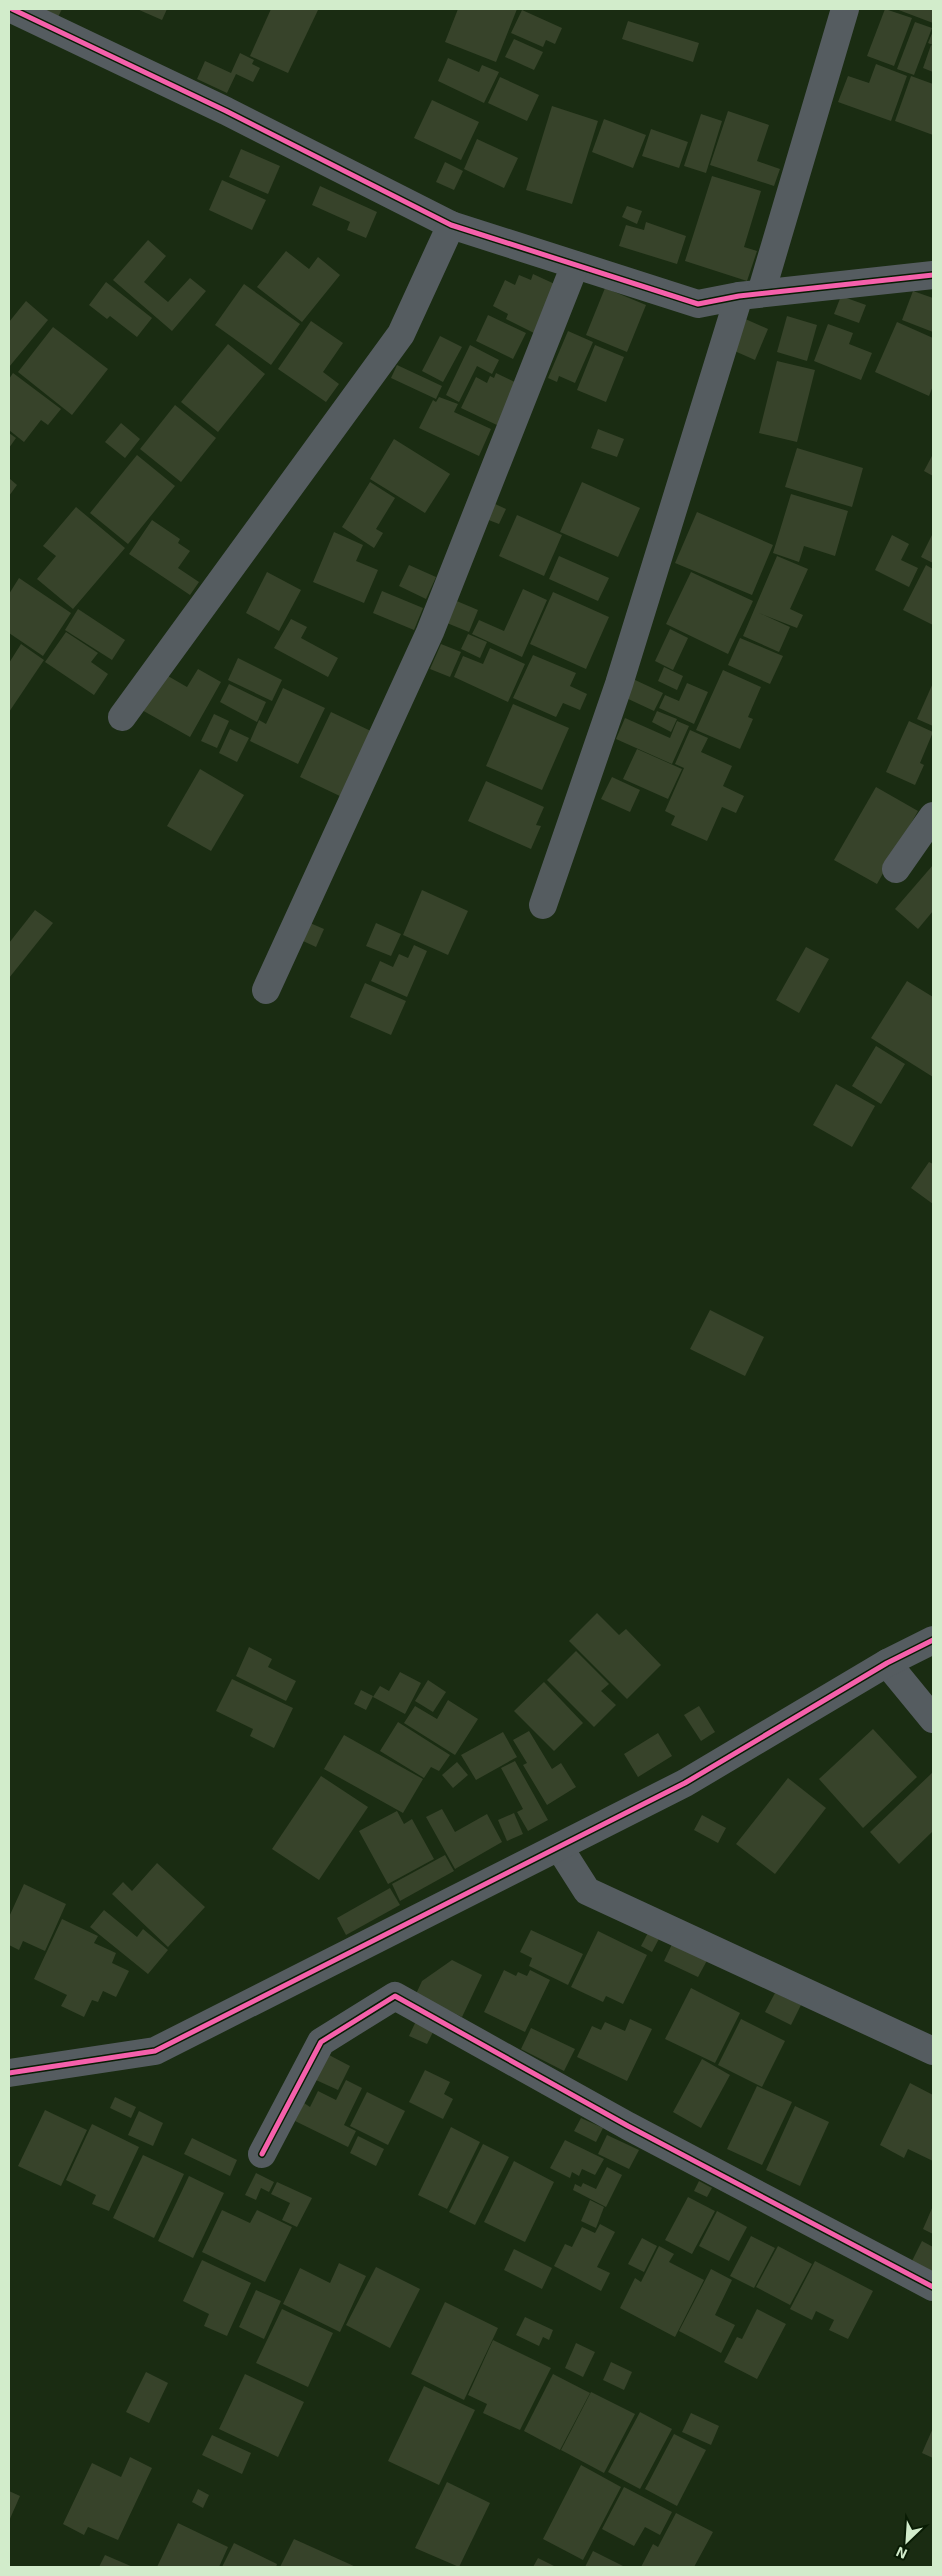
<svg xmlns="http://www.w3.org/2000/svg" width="942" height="2576" viewBox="0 0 942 2576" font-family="'Exo 2',sans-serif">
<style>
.building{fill:#37432a}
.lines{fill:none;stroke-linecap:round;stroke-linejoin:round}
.minor{stroke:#555c60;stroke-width:28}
.cycleway-casing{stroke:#091c04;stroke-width:8}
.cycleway{stroke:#f560ab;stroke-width:5}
</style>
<rect width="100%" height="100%" fill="#1a2c12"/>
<!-- building -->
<g class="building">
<polygon points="35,9 62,9 57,19"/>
<polygon points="137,9 167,9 162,20"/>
<polygon points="271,9 318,10 288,73 250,56"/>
<polygon points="458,9 517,9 496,62 445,42"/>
<polygon points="885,9 912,18 894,66 867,56"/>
<polygon points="896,9 933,9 933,23"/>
<polygon points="522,10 562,28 555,44 546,40 543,47 511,33"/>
<polygon points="628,21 699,43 693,62 622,39"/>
<polygon points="915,22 932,28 914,75 897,69"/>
<polygon points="933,31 933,45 928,43"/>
<polygon points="514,39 543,52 534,70 505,57"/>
<polygon points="931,45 933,46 933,72 923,68"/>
<polygon points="240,53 254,60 252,64 260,68 253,82 236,74 227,93 197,79 205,61 231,73"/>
<polygon points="448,58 479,72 482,65 499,72 484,103 438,81"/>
<polygon points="876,64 907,76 891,121 838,102 848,76 869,83"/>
<polygon points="911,76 933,84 933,135 895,121"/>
<polygon points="500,77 539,95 527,121 488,103"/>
<polygon points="432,100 479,122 461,160 414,138"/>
<polygon points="552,106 598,121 572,204 526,190"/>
<polygon points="728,111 769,125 757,161 780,169 774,186 710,165"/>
<polygon points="701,114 722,121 706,173 684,166"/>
<polygon points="604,119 646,135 633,168 592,152"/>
<polygon points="651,129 688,142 679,168 642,156"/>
<polygon points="477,139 518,158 504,188 464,169"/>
<polygon points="241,149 280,166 268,194 229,177"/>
<polygon points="445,162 463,171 454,190 436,182"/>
<polygon points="712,176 761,191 744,247 757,251 747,281 685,261"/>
<polygon points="222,180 266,200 252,230 209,210"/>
<polygon points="320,186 377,212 366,238 347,230 350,222 312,205"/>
<polygon points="627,206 642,211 637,224 622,217"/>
<polygon points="646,222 686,236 677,264 619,246 626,225 644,230"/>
<polygon points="148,240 166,256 144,282 168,302 190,278 206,291 172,331 113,280"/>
<polygon points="286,251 309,269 318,257 340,275 302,322 257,287"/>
<polygon points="533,274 559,286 536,334 506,319 508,314 493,306 505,280 515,285 519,275 531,280"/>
<polygon points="106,282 152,318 137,337 110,316 107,319 89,305"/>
<polygon points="244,284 300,324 271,365 215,325"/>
<polygon points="605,288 646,305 627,352 586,335"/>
<polygon points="913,291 933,298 933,332 902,320"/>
<polygon points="841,296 866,305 859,323 834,314"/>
<polygon points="26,301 48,320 9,367 9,322"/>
<polygon points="488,315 526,333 513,359 476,341"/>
<polygon points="787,316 817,325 807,361 777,352"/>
<polygon points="743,318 768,329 755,360 730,349"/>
<polygon points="311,321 343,343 323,372 339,384 326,402 278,369"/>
<polygon points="897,322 933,338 933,386 929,396 875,372"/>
<polygon points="828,324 853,333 849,344 872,353 861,380 814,361"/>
<polygon points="53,327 108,369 72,415 18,372"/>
<polygon points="568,331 593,342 575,383 559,376 557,382 548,378"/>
<polygon points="440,336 462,347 443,382 422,371"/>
<polygon points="228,344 265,374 218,432 181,402"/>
<polygon points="470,345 499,360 492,374 477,366 459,402 446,395"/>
<polygon points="595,345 624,357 606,402 577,390"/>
<polygon points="777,361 815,370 797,442 759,433"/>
<polygon points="397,365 442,386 436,399 391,378"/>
<polygon points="13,373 61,409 48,425 41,420 24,442 9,430 9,379"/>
<polygon points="496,373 519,384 499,426 461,408 476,377 487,383 490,376 494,378"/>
<polygon points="439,397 458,404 454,412 491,429 479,456 419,428 433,400 436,402"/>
<polygon points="175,405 216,438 181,482 140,449"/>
<polygon points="121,423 140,439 125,458 105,442"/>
<polygon points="598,429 624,439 617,457 591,448"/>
<polygon points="9,433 16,438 9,448"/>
<polygon points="394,439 450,474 425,513 370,479"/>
<polygon points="797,448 863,468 852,507 785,487"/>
<polygon points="933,454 933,476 924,471"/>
<polygon points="137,455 175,486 128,544 90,513"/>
<polygon points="9,478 17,485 9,496"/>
<polygon points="370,482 395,498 376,529 383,533 374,548 342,527"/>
<polygon points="582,482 640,508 618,557 560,532"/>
<polygon points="791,494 848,511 835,556 804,546 799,562 773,553"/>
<polygon points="493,503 506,509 499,524 486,519"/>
<polygon points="76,507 125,548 73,609 37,579 56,556 43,546"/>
<polygon points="697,512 773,545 752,595 675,563"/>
<polygon points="517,515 562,535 544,576 499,556"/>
<polygon points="152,520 180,539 178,543 190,551 178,568 199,582 190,595 129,554"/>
<polygon points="334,532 363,545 356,561 378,570 364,603 313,582"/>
<polygon points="933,533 933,563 921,557"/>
<polygon points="892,535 909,544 901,560 918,568 909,587 875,570"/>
<polygon points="559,556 609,578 598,601 549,579"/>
<polygon points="777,556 808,569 790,609 803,615 797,628 759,613 790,627 779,652 743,636"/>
<polygon points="409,565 436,577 426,599 399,586"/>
<polygon points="926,565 933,569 933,625 903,610"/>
<polygon points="267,572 301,590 279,631 246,613"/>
<polygon points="691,572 753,601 728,654 666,624"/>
<polygon points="19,578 71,613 43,656 9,633 9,594"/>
<polygon points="523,589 547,600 522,657 472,634 479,620 504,631"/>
<polygon points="382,591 423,608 414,630 373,613"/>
<polygon points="553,592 609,617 586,669 530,644"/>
<polygon points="452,599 478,610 469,632 442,621"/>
<polygon points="78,609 125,640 112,660 65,630"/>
<polygon points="291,619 307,627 301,638 338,658 328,677 274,648"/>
<polygon points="670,629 688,638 673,670 655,661"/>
<polygon points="66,632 98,653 91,662 108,674 94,695 45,662"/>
<polygon points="468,634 487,642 480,658 461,649"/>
<polygon points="740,638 783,656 770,684 728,665"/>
<polygon points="21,644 44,660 9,712 9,663"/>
<polygon points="441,644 461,652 450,677 430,669"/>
<polygon points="490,648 525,664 508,702 454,677 463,656 483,664"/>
<polygon points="533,655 576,673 570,686 587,694 580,710 563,703 556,717 513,698"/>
<polygon points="238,658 282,680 272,701 228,680"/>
<polygon points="664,667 683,676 677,690 658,681"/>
<polygon points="198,669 221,682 190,737 140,709 161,672 187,687"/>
<polygon points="723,670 761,687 748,717 753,719 740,749 696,730"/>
<polygon points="633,679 663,693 654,711 624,697"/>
<polygon points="687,683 708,692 694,724 659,708 665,695 679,701"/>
<polygon points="933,683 933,726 917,719"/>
<polygon points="229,684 266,702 257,722 220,702"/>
<polygon points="283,688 325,708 298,764 250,741 259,720 266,724"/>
<polygon points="513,704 569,728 542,790 486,766"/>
<polygon points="657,711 677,719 671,732 652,722"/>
<polygon points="331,712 375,733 344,798 300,777"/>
<polygon points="214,714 229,721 217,748 201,741"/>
<polygon points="625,718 670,738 677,721 689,726 672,764 616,739"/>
<polygon points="909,721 933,732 920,763 924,765 915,785 886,772"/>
<polygon points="230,729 249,738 237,762 219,753"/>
<polygon points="690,730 708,738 701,752 732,766 723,786 744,796 736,813 722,807 707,841 671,825 675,816 665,811 684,768 675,764"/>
<polygon points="637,749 682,769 668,799 623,779"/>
<polygon points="200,769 244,795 211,851 167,826"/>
<polygon points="612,777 640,790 630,812 601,799"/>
<polygon points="486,781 544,807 536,825 541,826 531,849 468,821"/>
<polygon points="876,787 918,811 877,884 834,860"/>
<polygon points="933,865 933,911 918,929 895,909"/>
<polygon points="422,890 468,911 448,955 403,935"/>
<polygon points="35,910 53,923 9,978 9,943"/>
<polygon points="310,923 324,929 316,947 303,941"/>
<polygon points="376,923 401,934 391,956 366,946"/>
<polygon points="414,945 427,951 407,997 371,981 380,961 393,967 399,954 408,958"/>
<polygon points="806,947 829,959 799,1013 776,1000"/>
<polygon points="907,981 933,997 933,1077 871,1038"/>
<polygon points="365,983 406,1001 391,1035 350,1017"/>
<polygon points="876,1046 905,1064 881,1104 852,1086"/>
<polygon points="836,1084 875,1106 852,1147 813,1125"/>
<polygon points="929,1162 933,1164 933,1204 911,1188"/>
<polygon points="710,1310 764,1337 745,1376 690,1349"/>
<polygon points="597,1613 619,1635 626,1629 661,1665 627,1699 569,1641"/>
<polygon points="249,1647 272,1659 268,1667 296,1681 286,1701 236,1676"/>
<polygon points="576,1651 609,1684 601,1691 616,1705 594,1727 547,1680"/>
<polygon points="400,1672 421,1683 405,1714 373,1697 380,1686 389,1691"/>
<polygon points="232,1679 293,1708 274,1748 250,1736 253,1729 216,1711"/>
<polygon points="428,1680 446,1692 433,1712 415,1701"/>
<polygon points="544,1682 583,1723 554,1751 514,1711"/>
<polygon points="361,1690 373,1696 366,1710 354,1704"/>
<polygon points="448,1700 478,1719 455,1755 404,1723 415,1706 437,1719"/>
<polygon points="699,1706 715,1732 701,1741 684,1715"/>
<polygon points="398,1722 450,1755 439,1771 431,1767 424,1778 380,1751"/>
<polygon points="873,1729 917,1777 863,1828 819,1779"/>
<polygon points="529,1731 552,1769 561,1763 576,1787 547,1805 523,1765 527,1763 513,1740"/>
<polygon points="503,1732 517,1757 476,1780 461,1755"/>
<polygon points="658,1733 672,1756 638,1777 624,1754"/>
<polygon points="344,1735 423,1779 403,1813 324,1769"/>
<polygon points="515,1761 548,1820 528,1831 517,1812 523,1809 501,1768"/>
<polygon points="457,1762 468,1775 453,1788 442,1775"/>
<polygon points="933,1772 933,1831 899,1864 870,1832"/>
<polygon points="321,1776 368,1807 319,1880 272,1849"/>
<polygon points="788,1778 826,1808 775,1874 736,1844"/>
<polygon points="442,1809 455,1832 487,1814 502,1842 455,1869 426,1817"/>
<polygon points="397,1811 404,1824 412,1819 434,1859 388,1884 359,1831"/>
<polygon points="514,1813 523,1834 507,1841 498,1820"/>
<polygon points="702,1815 726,1828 718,1843 694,1830"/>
<polygon points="445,1855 454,1871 400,1901 392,1884"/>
<polygon points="157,1863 205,1907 168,1947 112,1894 123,1882 132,1891"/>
<polygon points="24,1884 66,1904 45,1951 23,1941 19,1950 9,1945 9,1917"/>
<polygon points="390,1888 400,1905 346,1935 337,1918"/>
<polygon points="104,1910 137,1937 143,1929 168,1950 148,1974 90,1927"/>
<polygon points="62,1919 98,1936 94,1943 116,1953 112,1963 129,1971 116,1997 103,1991 98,2002 92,2000 84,2017 61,2006 67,1995 34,1979"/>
<polygon points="651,1927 662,1933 652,1952 641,1946"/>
<polygon points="531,1930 583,1954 568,1985 529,1966 532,1958 520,1952"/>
<polygon points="598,1931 647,1955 623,2004 606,1996 603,2002 571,1987"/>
<polygon points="675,1938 710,1955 698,1977 664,1961"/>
<polygon points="452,1960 482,1975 462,2017 416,1994 422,1981"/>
<polygon points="504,1970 516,1976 518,1972 527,1976 530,1970 550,1980 525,2032 484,2012"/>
<polygon points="691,1988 740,2013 715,2063 665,2039"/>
<polygon points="775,1993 801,2005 791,2025 765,2012"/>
<polygon points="630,2019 652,2029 627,2081 577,2057 592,2026 601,2030 605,2022 625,2031"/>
<polygon points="741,2019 785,2041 762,2087 718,2065"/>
<polygon points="416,2021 434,2030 427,2044 409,2036"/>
<polygon points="531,2028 575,2049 564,2071 521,2049"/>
<polygon points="329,2055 350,2066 338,2090 316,2080"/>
<polygon points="702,2059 730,2075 701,2128 673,2112"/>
<polygon points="425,2070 450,2082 444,2094 453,2099 443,2119 409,2102"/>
<polygon points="346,2080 362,2088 344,2125 356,2131 348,2147 295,2121 304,2103 310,2107 318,2091 336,2100"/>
<polygon points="910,2083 933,2095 933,2161 908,2149 904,2158 880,2145"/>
<polygon points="757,2086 792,2102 762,2165 727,2149"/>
<polygon points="367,2092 405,2111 388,2145 350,2126"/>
<polygon points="115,2097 136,2107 131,2118 110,2108"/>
<polygon points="795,2106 829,2122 800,2186 766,2170"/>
<polygon points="45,2110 87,2130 61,2186 18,2166"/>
<polygon points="139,2111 163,2123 153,2146 128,2135"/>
<polygon points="581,2118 603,2128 596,2142 574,2131"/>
<polygon points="92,2124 139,2147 109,2211 92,2204 96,2195 66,2180"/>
<polygon points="451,2127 480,2142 447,2209 418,2195"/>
<polygon points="607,2135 639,2150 629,2169 598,2154"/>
<polygon points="358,2136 384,2149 376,2166 350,2153"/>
<polygon points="192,2138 237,2160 230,2176 184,2154"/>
<polygon points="565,2140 604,2159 595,2175 582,2169 579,2176 572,2172 570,2178 550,2168"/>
<polygon points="483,2144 509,2157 475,2225 449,2212"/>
<polygon points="143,2155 184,2174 154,2238 113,2218"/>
<polygon points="514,2161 554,2182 525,2242 484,2222"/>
<polygon points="607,2167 622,2175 606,2207 573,2190 575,2184 581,2187 583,2183 596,2189"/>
<polygon points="256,2173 274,2182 269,2192 261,2188 256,2200 245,2195"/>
<polygon points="189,2176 224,2193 193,2258 158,2241"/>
<polygon points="699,2181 712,2188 707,2197 694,2191"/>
<polygon points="277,2182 312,2198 297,2227 282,2220 290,2203 271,2194"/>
<polygon points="688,2197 715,2211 692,2254 665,2240"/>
<polygon points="590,2200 604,2207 596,2228 581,2221"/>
<polygon points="933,2206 933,2234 923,2229"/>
<polygon points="222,2210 250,2223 257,2210 292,2227 265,2282 202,2252"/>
<polygon points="717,2211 747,2227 729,2261 699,2246"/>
<polygon points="600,2224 615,2232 597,2267 610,2273 601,2291 554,2266 565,2244 572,2247 582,2227 595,2233"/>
<polygon points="751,2236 775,2248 754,2288 730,2276"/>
<polygon points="642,2238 657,2246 644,2272 628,2264"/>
<polygon points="922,2241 933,2247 933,2272 912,2261"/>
<polygon points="659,2246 674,2254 669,2262 704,2280 675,2337 620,2308 635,2278 641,2282"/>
<polygon points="778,2246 812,2264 790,2305 756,2287"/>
<polygon points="514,2249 552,2268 542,2289 504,2270"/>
<polygon points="202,2260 251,2283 227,2336 204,2326 209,2314 183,2301"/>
<polygon points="815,2261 873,2291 848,2339 829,2330 834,2320 816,2311 812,2320 790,2309"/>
<polygon points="339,2263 366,2276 340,2332 283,2304 300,2268 330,2283"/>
<polygon points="376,2267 420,2289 390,2348 346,2325"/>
<polygon points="711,2269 732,2280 715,2315 735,2325 721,2353 679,2331"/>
<polygon points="256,2290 281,2301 264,2339 239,2327"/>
<polygon points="445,2302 498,2328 464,2400 411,2374"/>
<polygon points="282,2309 333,2333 308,2387 256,2363"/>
<polygon points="757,2309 786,2324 757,2379 724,2362 737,2337 742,2339"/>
<polygon points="525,2317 553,2330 549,2340 543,2337 539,2346 516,2335"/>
<polygon points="493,2340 551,2368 520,2430 483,2413 487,2404 468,2395"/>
<polygon points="576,2343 595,2352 583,2377 565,2368"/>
<polygon points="611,2362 632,2372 624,2390 603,2380"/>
<polygon points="146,2372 168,2383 149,2423 126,2412"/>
<polygon points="245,2374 304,2402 278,2457 219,2429"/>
<polygon points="553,2374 590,2393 560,2450 524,2431"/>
<polygon points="424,2386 475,2410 439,2485 388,2461"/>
<polygon points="591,2392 635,2414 604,2473 561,2450"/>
<polygon points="640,2412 672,2429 640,2489 608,2472"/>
<polygon points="691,2413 719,2426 711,2445 682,2432"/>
<polygon points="933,2428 933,2458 922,2453"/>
<polygon points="674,2434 706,2450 677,2506 645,2489"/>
<polygon points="212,2435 251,2453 242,2474 202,2455"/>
<polygon points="130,2457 152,2468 118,2540 88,2527 84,2535 63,2524 92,2463 121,2477"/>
<polygon points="581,2465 621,2487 583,2560 543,2539"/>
<polygon points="447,2482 490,2503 459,2567 415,2548"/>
<polygon points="624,2487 672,2512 660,2535 645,2527 634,2546 602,2529"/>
<polygon points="198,2489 209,2495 203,2508 192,2502"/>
<polygon points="9,2491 20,2496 9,2521"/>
<polygon points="676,2513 713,2532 694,2567 641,2567 653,2544 658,2547"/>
<polygon points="178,2523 228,2547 219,2567 157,2567"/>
<polygon points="294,2539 356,2567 280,2567"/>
<polygon points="234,2543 277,2564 276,2567 222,2567"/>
<polygon points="593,2551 625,2567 585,2567"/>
<polygon points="105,2555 133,2567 99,2567"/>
<polygon points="538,2558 556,2567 533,2567"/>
</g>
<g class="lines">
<!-- minor -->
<g class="minor">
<polyline points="12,9 226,111 451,225 698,304 739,296 933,275"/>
<polyline points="761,293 845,9"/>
<polyline points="122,717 401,334 451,225"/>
<polyline points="896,869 933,816"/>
<polyline points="543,905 619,684 739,296"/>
<polyline points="266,990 430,632 575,265"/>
<polyline points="887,1663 933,1719"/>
<polyline points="559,1847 587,1891 933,2051"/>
<polyline points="9,2073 155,2051 685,1783 887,1663 933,1640"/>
<polyline points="262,2154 321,2042 395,1996 628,2126 933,2287"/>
</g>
<defs>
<g id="cycleway">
<polyline points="12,9 226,111 451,225 698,304 739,296 933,275"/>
<polyline points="9,2073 155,2051 685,1783 887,1663 933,1640"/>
<polyline points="262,2154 321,2042 395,1996 628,2126 933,2287"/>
</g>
</defs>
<!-- cycleway casing -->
<use href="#cycleway" class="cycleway-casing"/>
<!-- cycleway -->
<use href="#cycleway" class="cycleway"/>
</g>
<!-- border -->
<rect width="942" height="2576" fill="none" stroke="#d2eccb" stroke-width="20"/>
<!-- north arrow -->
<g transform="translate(907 2541) rotate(205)" stroke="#091c04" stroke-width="4" paint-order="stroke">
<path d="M0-4L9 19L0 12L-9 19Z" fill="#d2eccb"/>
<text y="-8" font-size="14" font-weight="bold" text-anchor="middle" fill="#d2eccb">N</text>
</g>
</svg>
